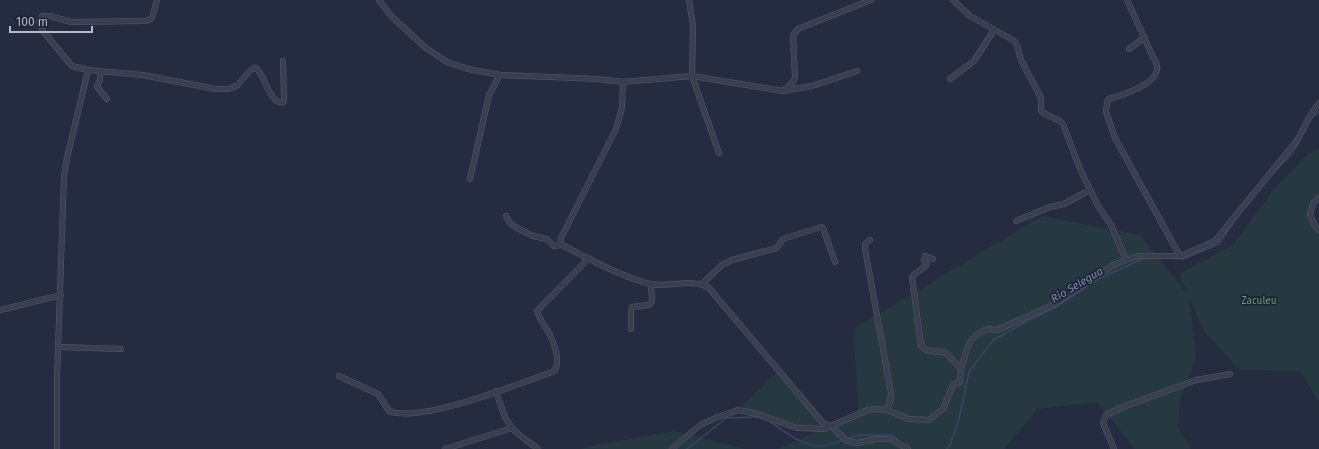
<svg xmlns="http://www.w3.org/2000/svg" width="1319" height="449" viewBox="0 0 1319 449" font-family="'Fira Sans',sans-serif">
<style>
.green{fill:#273940}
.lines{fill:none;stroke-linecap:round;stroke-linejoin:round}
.stream{stroke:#394466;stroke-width:1.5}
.minor-casing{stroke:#545a6a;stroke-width:6}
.minor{stroke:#393f4f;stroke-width:5}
.labels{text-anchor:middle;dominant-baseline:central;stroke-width:3.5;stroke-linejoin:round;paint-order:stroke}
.park-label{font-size:10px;fill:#6d9a7f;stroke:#1e2434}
.water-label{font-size:11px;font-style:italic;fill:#7e8bb1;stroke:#1e2434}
</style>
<rect width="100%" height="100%" fill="#252c3f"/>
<!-- green -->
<g class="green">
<polygon points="1319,148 1319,198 1313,203 1310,215 1319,230 1319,402 1300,371 1240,370 1204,331 1189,298 1196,357 1180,400 1178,428 1191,449 1135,449 1097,402 1037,409 1004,449 779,449 858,411 854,329 1042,216 1140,235 1188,295 1179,274 1233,245 1275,188 1308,154"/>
<polygon points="779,370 823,423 820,427 798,428 738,410"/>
<polygon points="675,431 745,449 581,449 590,446"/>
</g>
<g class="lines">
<!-- stream -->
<g class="stream">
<polyline points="1277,169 1293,153 1313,116 1319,112"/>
<polyline points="1163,258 1183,259 1219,244 1235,220"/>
<path d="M769 421C783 430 799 444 816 446 825 447 835 443 844 440"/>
<polyline points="847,439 860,435 891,435 904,444"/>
<polyline points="687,449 726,418 758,417"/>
<polyline points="947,449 950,445 959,419 969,372 993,340 1027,321 1058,306 1100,278 1145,258"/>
</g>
<defs>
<g id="minor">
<path d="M157 0 152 18 146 21 71 22 50 16H42L39 22 43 31 72 66 88 70 143 75 215 89H229L238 85 246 75 252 69 256 68C264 73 270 107 284 102V99L283 61"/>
<polyline points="379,0 391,16 426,48 447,62 468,69 500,75 598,79 623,82 692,76 783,91 812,86 857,71"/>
<polyline points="689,0 693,26 692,76 719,153"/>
<polyline points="953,0 970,16 1013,40 1017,45 1021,60 1041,98 1041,110 1043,113 1060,121 1063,124 1080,169 1098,206 1111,225 1126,260"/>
<path d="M1127 0 1153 57C1171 80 1126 94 1109 99L1107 102 1106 112 1115 138 1176 249 1181 256"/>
<polyline points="1129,49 1145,37"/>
<polyline points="100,72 100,79 97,87 107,99"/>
<polyline points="950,79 974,61 994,30"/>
<path d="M623 82 622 108 616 129 560 240 562 245C590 259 619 276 650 284 669 288 689 278 708 287L823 423 831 426 847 441 857 443 876 439H890L908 449"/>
<polyline points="784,90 793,82 795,78 793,35 798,29 871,0"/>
<polyline points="470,179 489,95 500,75"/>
<polyline points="1319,198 1313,203 1310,215 1317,229 1319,230"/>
<polyline points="506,216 510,223 517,228 533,236 547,239 554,246 562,245"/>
<polyline points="1016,221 1050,207 1064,204 1090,190"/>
<polyline points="870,240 865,244 865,249 891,393 890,402 887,410"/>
<path d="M933 259 925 256 924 261 927 264C923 270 916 271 912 277L921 346 926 350 946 353 961 369"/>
<polyline points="702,284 722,265 732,260 777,248 783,239 821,227 823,228 835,262"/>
<polyline points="0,310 61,295"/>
<polyline points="631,329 631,309 632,307 649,305 652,302 651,284"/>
<polyline points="59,347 121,349"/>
<path d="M339 376 378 394 389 411C421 424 520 383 555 371 560 360 555 344 549 333 545 326 539 319 537 311L589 258"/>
<path d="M496 391C500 403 504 419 513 429 520 437 530 442 538 449"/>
<polyline points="57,449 57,377 64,177 67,158 88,70"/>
<polyline points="445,449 512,428"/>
<polyline points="672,449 700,425 718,417 738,410 757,414 797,428 824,429 868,410 876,409 887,410 909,419 929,420 943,409 953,385 960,382 961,369 968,346 972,339 978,334 987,329 997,330 1053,305 1113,265 1126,260 1138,256 1181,256 1215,241 1298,139 1308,119 1319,103"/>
<polyline points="1114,449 1103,423 1106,415 1123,407 1196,380 1230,374"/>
</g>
</defs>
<!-- minor casing -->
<use href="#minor" class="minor-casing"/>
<!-- minor -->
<use href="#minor" class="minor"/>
</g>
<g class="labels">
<!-- park labels -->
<g class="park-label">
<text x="1259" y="301">Zaculeu</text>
</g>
<!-- water labels -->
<g class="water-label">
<text transform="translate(1077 285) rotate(-31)">Río Selegua</text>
</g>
</g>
<!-- scale -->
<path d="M10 26v6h82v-6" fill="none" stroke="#b6baca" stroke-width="2"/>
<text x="16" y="26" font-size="12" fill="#b6baca" stroke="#1e2434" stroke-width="3" paint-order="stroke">100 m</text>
</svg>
